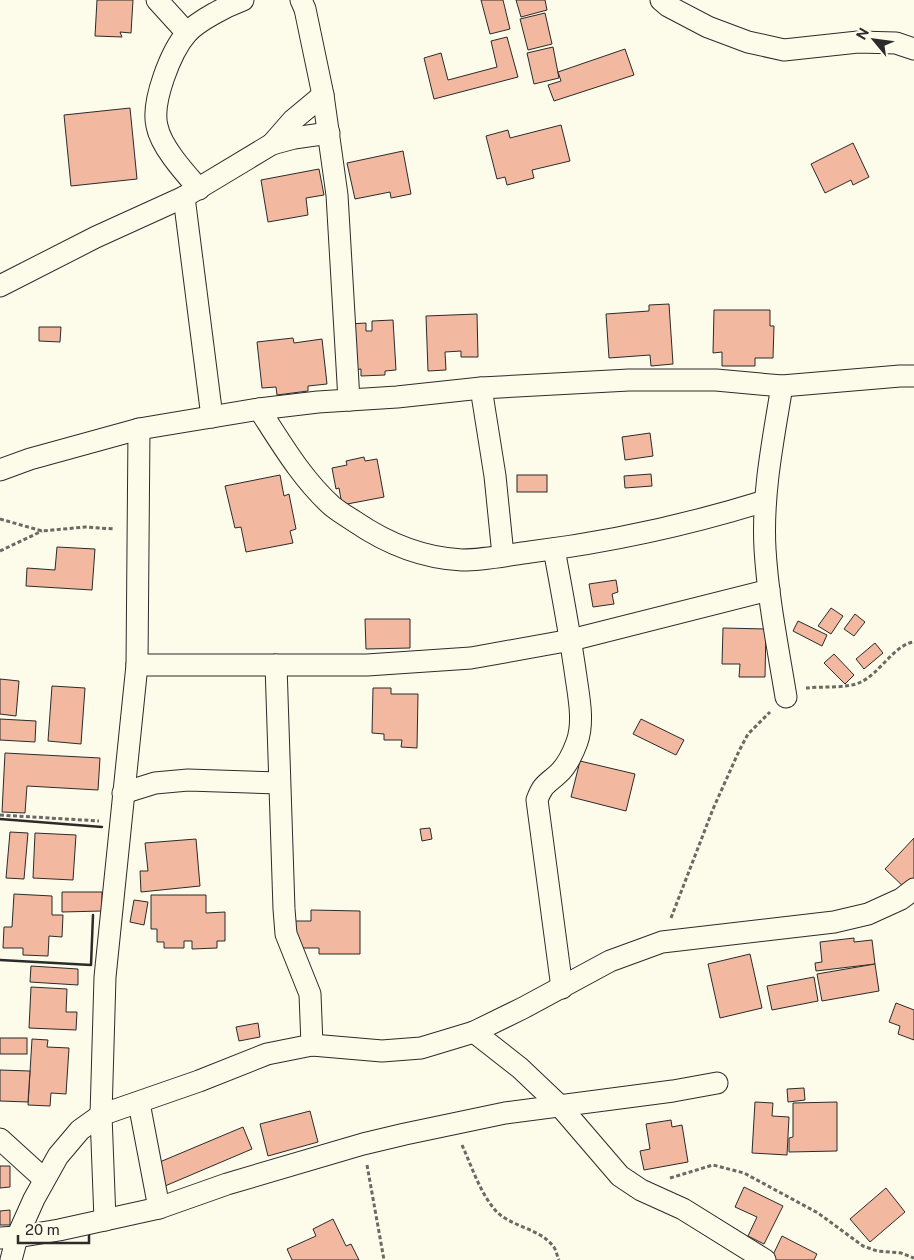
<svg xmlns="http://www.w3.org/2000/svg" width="914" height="1260" viewBox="0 0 914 1260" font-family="'Public Sans',sans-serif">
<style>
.building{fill:#f2b8a0;stroke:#2b2b2b}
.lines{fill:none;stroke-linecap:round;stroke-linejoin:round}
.street-casing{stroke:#2b2b2b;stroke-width:23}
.path{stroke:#6a6964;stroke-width:3;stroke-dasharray:4 2.5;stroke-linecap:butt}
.street{stroke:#fdfbea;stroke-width:21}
.wall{stroke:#2b2b2b;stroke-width:2.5}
</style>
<rect width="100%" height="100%" fill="#fdfbea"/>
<!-- building -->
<g class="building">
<polygon points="97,0 133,0 131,33 120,32 122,37 95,36"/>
<polygon points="481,0 503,0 510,29 490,34"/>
<polygon points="516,0 545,0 547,10 521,17"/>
<polygon points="545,13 552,44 528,50 520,19"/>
<polygon points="507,37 518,77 434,99 424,58 441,53 448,80 497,67 491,41"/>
<polygon points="553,47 559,78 534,84 527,53"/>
<polygon points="625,49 634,75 554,101 548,85 561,81 558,72"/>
<polygon points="130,108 137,179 71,186 64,115"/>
<polygon points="561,125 570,161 532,170 534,178 507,185 505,177 497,179 486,136 508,130 510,138"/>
<polygon points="853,143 869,177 853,185 851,180 825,193 811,164"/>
<polygon points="403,151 411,194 391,198 390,192 355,199 347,163"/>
<polygon points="319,169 324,195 306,198 308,215 268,222 261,180"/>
<polygon points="669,304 673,364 651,366 650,355 609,358 606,314 649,311 649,305"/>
<polygon points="714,310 770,310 770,326 774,326 773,358 755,358 755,366 722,366 722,352 713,353"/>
<polygon points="477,314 478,357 461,357 461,351 445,352 446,370 428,371 426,316"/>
<polygon points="393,320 396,370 385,371 385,375 361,376 361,369 351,370 349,324 366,323 366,331 372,331 372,321"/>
<polygon points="39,327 61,327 60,342 39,341"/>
<polygon points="293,338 294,343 322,339 327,384 308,386 308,391 277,395 276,387 262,388 257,342"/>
<polygon points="650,433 653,456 625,460 622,437"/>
<polygon points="364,457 365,461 377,459 384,497 342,505 339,488 336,489 332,468 347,465 346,461"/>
<polygon points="651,474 652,486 625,488 624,476"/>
<polygon points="280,475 284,496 289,494 296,529 290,531 293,543 246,552 241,527 235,528 225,486"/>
<rect x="517" y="475" width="30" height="17"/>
<polygon points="57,547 95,549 92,590 26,586 27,568 55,570"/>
<polygon points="616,580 618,592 612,594 614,604 593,607 589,584"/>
<polygon points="831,608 843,616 831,634 818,626"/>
<polygon points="855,614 865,622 854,636 844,629"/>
<polygon points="365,619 410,619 410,648 366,649"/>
<polygon points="798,621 827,635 822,646 793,631"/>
<polygon points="723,628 766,629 765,677 739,677 740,664 722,664"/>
<polygon points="875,643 883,653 864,669 856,659"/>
<polygon points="834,654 854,675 845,684 824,663"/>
<polygon points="0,679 19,681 16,716 0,714"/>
<polygon points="52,686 85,688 81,744 48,741"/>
<polygon points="373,688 391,688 391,694 418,694 417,748 401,747 402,740 384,740 384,734 372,733"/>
<polygon points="0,719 36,721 35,742 0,740"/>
<polygon points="641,719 684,740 676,755 633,734"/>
<polygon points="5,753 100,758 98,790 27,786 25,813 2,812"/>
<polygon points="580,761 635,774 626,811 571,797"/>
<polygon points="430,828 432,839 422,841 420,829"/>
<polygon points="10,832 28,833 24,879 6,878"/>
<polygon points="35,833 76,835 73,880 33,878"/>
<polygon points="914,838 914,880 906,889 885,869"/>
<polygon points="196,839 200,886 141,892 140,871 148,871 145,843"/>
<polygon points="62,892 102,892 102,911 62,912"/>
<polygon points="14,894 52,896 52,915 63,915 62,937 49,936 48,956 23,955 23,948 3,948 4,927 12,927"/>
<polygon points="151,895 206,895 206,913 225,912 225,941 217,941 217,948 192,949 192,941 184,941 184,948 164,948 164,942 157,942 157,929 151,929"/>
<polygon points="134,900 148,902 144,925 130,922"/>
<polygon points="311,910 360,911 360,954 319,954 319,948 293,948 293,921 311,921"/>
<polygon points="854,938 854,942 872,940 875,964 816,971 815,963 822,962 820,942"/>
<polygon points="750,954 762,1008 720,1018 708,964"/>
<polygon points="875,964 879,991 822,1001 817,974"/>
<polygon points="31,966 78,969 78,985 30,982"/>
<polygon points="814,977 818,1001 772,1010 767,986"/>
<polygon points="31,987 67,989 66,1012 77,1012 76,1030 29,1028"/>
<polygon points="896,1003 914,1010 914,1040 898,1034 900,1026 889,1022"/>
<polygon points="258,1023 260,1037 239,1041 236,1027"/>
<rect x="0" y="1038" width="27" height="16"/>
<polygon points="32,1039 48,1040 47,1047 69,1048 66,1094 51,1093 50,1106 28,1105"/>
<polygon points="0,1070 30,1071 28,1102 0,1101"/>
<polygon points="804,1088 805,1100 788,1102 787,1089"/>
<polygon points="755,1102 773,1103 772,1116 789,1117 787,1155 752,1153"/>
<polygon points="837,1102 837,1151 789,1152 789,1138 793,1137 793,1103"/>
<polygon points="310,1111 318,1142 268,1156 260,1124"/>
<polygon points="671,1120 672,1127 682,1125 688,1162 644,1170 640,1151 650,1149 646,1124"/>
<polygon points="243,1127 252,1149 165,1186 155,1164"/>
<polygon points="0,1166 10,1166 10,1187 0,1188"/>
<polygon points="744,1187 783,1206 764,1244 748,1236 757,1217 735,1207"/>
<polygon points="886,1188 905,1212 870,1242 850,1219"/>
<polygon points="10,1210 10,1225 0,1225 0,1211"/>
<polygon points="333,1219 346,1246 351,1244 359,1260 292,1260 287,1249 316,1236 313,1229"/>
<polygon points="782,1236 817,1254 814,1260 776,1260 772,1257"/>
</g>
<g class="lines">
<defs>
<g id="street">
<polyline points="157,0 187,33"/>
<polyline points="301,0 305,9 323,95 337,195 349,400"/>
<polyline points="661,0 668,6 708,27 748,42 784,50 858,42 896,43 914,49"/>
<polyline points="272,144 293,120 323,95"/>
<path d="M199 189C185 173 161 147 157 126 151 102 171 51 187 33 199 20 227 6 243 0"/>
<polyline points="184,197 212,417"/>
<polyline points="0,286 96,237 184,197 272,144 294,138 329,133"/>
<path d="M782 386C773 440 762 495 765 549 768 599 778 648 786 697"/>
<polyline points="481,388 495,476 503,555"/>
<path d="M259 409C281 443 302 479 332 506 338 511 346 516 354 521 386 543 422 558 462 560 484 560 508 555 530 552 610 542 688 525 765 501"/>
<polyline points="0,470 30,459 139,429 259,409 318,402 397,397 481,388 629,380 716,380 782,386 900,376 914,376"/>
<path d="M554 549C562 592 570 634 576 677 579 698 584 722 577 742 573 753 567 766 558 774 546 785 543 784 537 800L562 988"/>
<polyline points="137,665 367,665 471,658 571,640 769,590"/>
<polyline points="276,665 284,909 286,934 310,994 312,1045"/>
<polyline points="123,793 155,783 188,780 279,783"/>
<polyline points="474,1032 520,1068 559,1105 620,1176 641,1190 683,1209 765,1260"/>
<polyline points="139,1103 159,1208"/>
<polyline points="0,1139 44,1179"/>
<polyline points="105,1220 101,1115 105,977 137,665 139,429"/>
<polyline points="0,1238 17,1237 59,1230 159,1208 227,1184 363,1144 405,1134 505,1113 673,1091 717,1083"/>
<polyline points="11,1260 17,1237 34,1199 58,1156 80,1130 101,1115 199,1081 267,1054 312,1045 382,1051 421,1048 474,1032 523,1008 610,961 662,942 834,922 868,914 901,899 914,889"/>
</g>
</defs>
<!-- street casing -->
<use href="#street" class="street-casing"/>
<!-- path -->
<g class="path">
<polyline points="0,519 42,531 85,527 115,529"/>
<polyline points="0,551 42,531"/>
<path d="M806 688C822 686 847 689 861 682 879 674 895 644 914 642"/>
<polyline points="0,815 99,821"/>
<polyline points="671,918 713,809 739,751 748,734 770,712"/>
<path d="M462 1145C472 1167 480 1193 496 1211 511 1227 539 1228 553 1246 556 1249 557 1256 559 1260"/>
<polyline points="367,1165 384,1260"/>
<polyline points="670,1178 713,1165 744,1173 818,1213 863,1246 877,1251 901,1253 914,1258"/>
</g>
<!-- street -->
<use href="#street" class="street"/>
<!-- wall -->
<g class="wall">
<polyline points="0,819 102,827"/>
<polyline points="0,960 91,965 93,915"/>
</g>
</g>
<!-- north arrow -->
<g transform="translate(874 40) rotate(299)" stroke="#fdfbea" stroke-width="4" paint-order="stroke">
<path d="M0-4L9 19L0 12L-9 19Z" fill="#2b2b2b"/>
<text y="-8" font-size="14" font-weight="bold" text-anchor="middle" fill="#2b2b2b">N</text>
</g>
<!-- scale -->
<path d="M18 1235v8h71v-8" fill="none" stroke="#2b2b2b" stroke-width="2.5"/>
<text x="25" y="1235" font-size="15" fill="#2b2b2b" stroke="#fdfbea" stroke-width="4" paint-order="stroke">20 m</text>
</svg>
